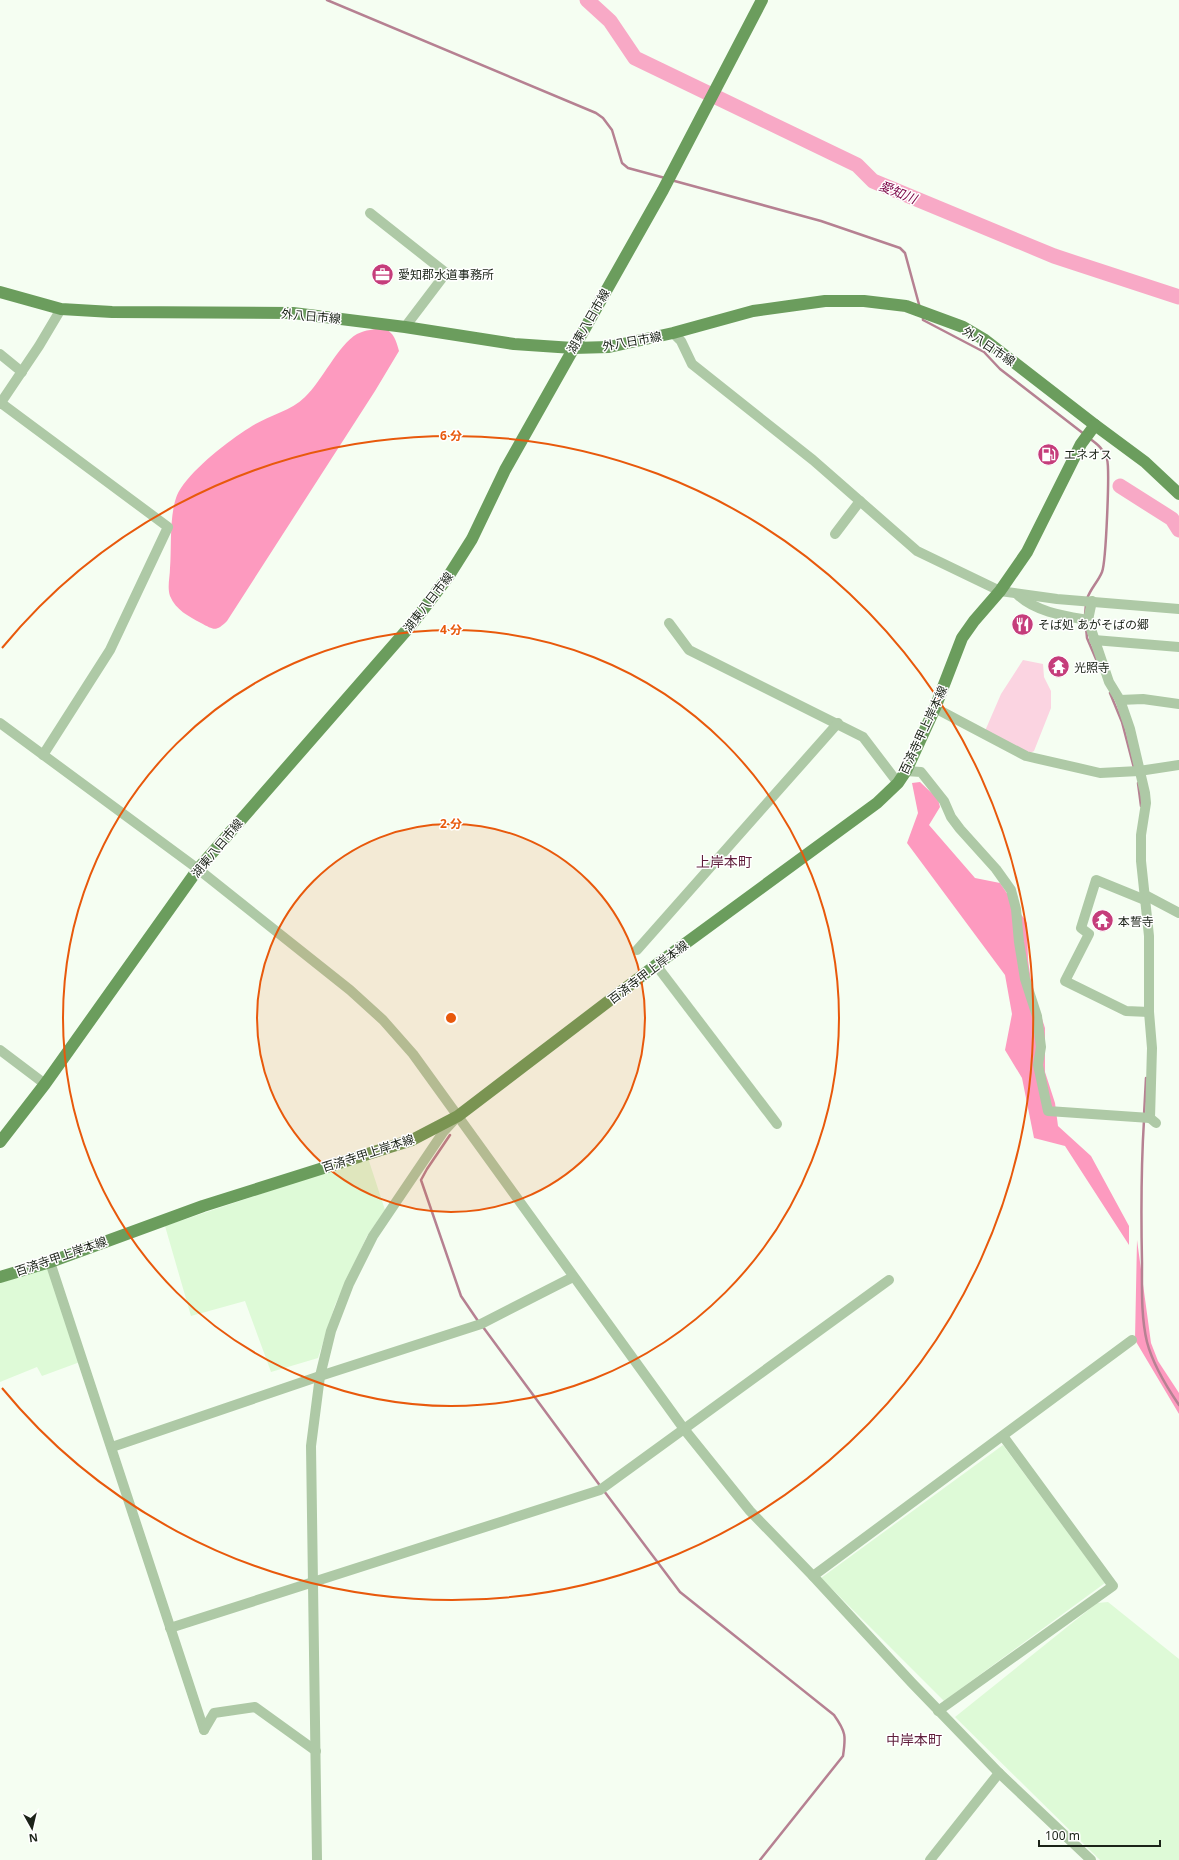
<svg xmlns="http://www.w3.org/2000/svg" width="1179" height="1860" viewBox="0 0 1179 1860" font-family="'Noto Sans','Noto Sans JP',sans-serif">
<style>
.built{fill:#defad7}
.green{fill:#fbd4e1}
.forest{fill:#fd9abf}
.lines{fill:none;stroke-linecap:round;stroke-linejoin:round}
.stream{stroke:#b68192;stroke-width:2.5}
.river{stroke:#f8a9c6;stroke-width:15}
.minor{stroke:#aec9a6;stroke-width:10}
.major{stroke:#6b9d5d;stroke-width:12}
.ring{fill:none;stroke:#e8590c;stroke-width:2}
.labels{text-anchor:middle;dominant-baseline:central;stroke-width:3;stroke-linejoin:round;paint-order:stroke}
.poi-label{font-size:12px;fill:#1b2318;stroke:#fff;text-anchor:start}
.street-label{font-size:12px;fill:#1b2318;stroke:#fff}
.water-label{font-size:13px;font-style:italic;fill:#790043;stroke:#fff}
.quarter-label{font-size:14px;fill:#5f1e3b;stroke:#fff}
.centre{fill:#e8590c;stroke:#fff;stroke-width:2}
.ring-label{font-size:12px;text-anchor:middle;font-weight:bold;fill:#e8590c;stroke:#fff;stroke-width:3;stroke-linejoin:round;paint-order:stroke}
</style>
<rect width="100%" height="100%" fill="#f5fef2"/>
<!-- built -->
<g class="built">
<polygon points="368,1158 385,1210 367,1236 335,1305 318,1358 271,1372 245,1301 191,1316 165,1226"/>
<polygon points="48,1268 80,1362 42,1376 37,1367 0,1382 0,1283"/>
<polygon points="1003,1445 1105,1583 944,1701 821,1578"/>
<polygon points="1108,1602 1179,1659 1179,1860 1100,1860 955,1717 1097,1603"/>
</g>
<!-- green -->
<polygon class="green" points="1023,660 1043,664 1044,677 1051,691 1051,708 1034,751 1028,754 985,731 1001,694"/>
<!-- forest -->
<g class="forest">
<path d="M384 328C394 333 396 340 399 351L375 391 227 621C216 632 214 630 201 623 188 616 176 610 170 596 167 587 170 577 170 568 172 547 168 506 181 488 195 467 228 441 249 428 266 416 290 412 305 397 322 381 338 345 357 334 365 330 375 329 384 328Z"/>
<polygon points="920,782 938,799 940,807 929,825 975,878 1000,883 1027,923 1028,960 1032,988 1045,1028 1045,1072 1055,1103 1058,1126 1091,1156 1129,1226 1129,1245 1065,1146 1034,1138 1022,1078 1005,1050 1012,1014 1005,975 907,843 918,813 912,783"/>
<polygon points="1137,1240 1151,1343 1158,1361 1179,1393 1179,1414 1135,1340"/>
</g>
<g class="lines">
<!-- stream -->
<g class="stream">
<polyline points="327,0 596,113 603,118 612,130 622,163 628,168 665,178"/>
<polyline points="671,180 821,221 900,248 905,253 920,308"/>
<polyline points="923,317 923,320 984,352 1000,369 1084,434"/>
<path d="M1087 599C1090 589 1098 582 1102 572 1106 562 1110 469 1107 459 1104 449 1097 444 1089 438"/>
<polyline points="1085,615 1086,604"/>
<polyline points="1086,628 1087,638 1096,659"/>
<polyline points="1110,693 1122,722 1134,768"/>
<polyline points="1138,783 1141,806"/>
<polyline points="1144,1115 1146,1078"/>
<path d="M1144 1120C1141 1168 1141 1215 1142 1263 1142 1289 1141 1317 1147 1342 1153 1365 1166 1386 1179 1405"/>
<polyline points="450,1135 427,1169 421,1180 461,1296 478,1321"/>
<polyline points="483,1327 601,1487"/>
<path d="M604 1491 680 1592 834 1715C846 1732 846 1736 843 1756L760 1860"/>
</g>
<!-- river -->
<g class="river">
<polyline points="587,0 610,21 635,58 857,165 873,181 1054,256 1179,297"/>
<polyline points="1120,486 1172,519 1179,530"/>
</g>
<!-- minor -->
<g class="minor">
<polyline points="370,213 446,273 405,327"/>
<polyline points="673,333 681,341 692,364 813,460 917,551 1000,591 1057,599 1179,609"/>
<polyline points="0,354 22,372"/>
<polyline points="1,403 168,527 110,650 43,755"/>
<polyline points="0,404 39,346 61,309"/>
<polyline points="835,534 860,501"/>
<path d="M1018 595C1036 612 1065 616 1088 620"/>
<polyline points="1092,601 1088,620 1109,682 1120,700 1130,729 1145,793 1146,803 1141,835 1141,861 1149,936 1149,1012 1152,1048 1150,1118 1156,1123"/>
<polyline points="669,623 689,650 863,737 898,783"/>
<polyline points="1094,640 1179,647"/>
<polyline points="1120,700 1143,699 1179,704"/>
<polyline points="935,708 1026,756 1100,773 1139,771 1179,765"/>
<polyline points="0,723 198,869 350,990 383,1020 413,1054 684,1429 750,1511 813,1576 912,1683 999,1773 1091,1860"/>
<polyline points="906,771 921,772 944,801 951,817 960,829 996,869 1011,890 1016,909 1019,942 1025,979 1037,1016 1041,1047 1038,1065 1048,1111 1150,1118"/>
<polyline points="1145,895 1179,913"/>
<polyline points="1145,900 1096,880 1081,928 1089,934 1065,981 1126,1011 1149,1012"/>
<polyline points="637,950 838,723"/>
<polyline points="656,965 777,1124"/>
<polyline points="0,1050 45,1084"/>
<polyline points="50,1262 204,1730"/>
<polyline points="112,1447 320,1376 481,1324 573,1277"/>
<polyline points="813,1576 1132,1340"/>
<polyline points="170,1628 600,1490 889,1280"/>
<polyline points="938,1711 1113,1586 1003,1436"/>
<polyline points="204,1730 214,1713 255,1707 316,1751"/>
<polyline points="317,1860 311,1446 320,1376 331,1331 349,1284 373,1236 444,1131 455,1119"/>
<polyline points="930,1860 999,1773"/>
</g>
<!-- major -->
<g class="major">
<polyline points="0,292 61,309 112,312 293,313 405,327 514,344 573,348 609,347 673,333 753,311 825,301 864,301 906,306 963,327 985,340 1095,425 1145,462 1179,494"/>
<polyline points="0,1142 45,1084 198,869 412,624 448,577 472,539 505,470 663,190 762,0"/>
<polyline points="0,1277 50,1262 203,1206 412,1140 458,1116 656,965 877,803 898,783 906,771 935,708 962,638 974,621 1000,591 1027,552 1081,444 1095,425"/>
</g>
</g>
<!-- distance rings -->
<circle cx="451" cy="1018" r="194" fill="#e8590c" fill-opacity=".12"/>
<g class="ring">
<circle cx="451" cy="1018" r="194"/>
<circle cx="451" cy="1018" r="388"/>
<path d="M2 648A582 582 0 1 1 2 1388"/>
</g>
<!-- icons -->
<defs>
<symbol id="office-disc" viewBox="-11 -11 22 22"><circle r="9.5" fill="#c53d7b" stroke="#fff"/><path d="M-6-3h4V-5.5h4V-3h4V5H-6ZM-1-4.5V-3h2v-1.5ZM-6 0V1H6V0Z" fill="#fff"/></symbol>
<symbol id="fuel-disc" viewBox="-11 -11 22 22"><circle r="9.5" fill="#c53d7b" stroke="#fff"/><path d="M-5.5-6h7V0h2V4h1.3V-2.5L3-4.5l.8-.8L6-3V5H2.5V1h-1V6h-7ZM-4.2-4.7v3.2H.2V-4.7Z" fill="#fff"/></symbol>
<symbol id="restaurant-disc" viewBox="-11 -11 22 22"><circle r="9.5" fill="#c53d7b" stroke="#fff"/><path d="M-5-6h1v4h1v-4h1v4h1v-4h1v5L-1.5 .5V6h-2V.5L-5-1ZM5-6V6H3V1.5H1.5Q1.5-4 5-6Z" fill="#fff"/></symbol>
<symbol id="temple-disc" viewBox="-11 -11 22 22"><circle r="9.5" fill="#c53d7b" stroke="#fff"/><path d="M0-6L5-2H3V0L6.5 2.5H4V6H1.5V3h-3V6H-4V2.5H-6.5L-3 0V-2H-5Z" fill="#fff"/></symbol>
</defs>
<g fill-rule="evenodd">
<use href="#office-disc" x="370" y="262" width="25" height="25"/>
<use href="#fuel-disc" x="1036" y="442" width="25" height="25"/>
<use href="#restaurant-disc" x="1010" y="612" width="25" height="25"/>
<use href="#temple-disc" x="1046" y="654" width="25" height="25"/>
<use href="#temple-disc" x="1090" y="908" width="25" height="25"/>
</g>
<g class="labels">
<!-- poi labels -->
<g class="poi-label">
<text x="398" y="274">愛知郡水道事務所</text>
<text x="1064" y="454">エネオス</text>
<text x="1038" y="624">そば処 あがそばの郷</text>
<text x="1074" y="667">光照寺</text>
<text x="1118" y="921">本誓寺</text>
</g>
<!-- street labels -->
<g class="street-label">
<text transform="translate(311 316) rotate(5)">外八日市線</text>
<text transform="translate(588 321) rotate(-60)">湖東八日市線</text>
<text transform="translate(632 341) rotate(-10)">外八日市線</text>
<text transform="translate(989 346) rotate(34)">外八日市線</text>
<text transform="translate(428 602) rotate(-52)">湖東八日市線</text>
<text transform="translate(923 730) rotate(-65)">百済寺甲上岸本線</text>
<text transform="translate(217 848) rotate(-50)">湖東八日市線</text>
<text transform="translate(648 972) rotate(-37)">百済寺甲上岸本線</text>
<text transform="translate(368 1153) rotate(-18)">百済寺甲上岸本線</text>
<text transform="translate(61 1256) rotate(-19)">百済寺甲上岸本線</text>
</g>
<!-- water labels -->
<g class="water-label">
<text transform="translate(898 192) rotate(22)">愛知川</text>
</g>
<!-- quarter labels -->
<g class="quarter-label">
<text x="724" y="861">上岸本町</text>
<text x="914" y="1739">中岸本町</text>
</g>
</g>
<circle cx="451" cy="1018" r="6" class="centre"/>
<g class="ring-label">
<text x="451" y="440">6 分</text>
<text x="451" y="634">4 分</text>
<text x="451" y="828">2 分</text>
</g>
<!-- north arrow -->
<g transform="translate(32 1828) rotate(172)" stroke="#ffffff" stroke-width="3" paint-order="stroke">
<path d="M0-3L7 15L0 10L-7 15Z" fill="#1b2318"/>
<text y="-6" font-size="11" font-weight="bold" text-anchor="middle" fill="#1b2318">N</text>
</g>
<!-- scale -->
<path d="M1039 1840v6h121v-6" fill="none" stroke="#1b2318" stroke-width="2"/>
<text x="1045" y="1840" font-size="12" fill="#1b2318" stroke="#ffffff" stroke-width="3" paint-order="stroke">100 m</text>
</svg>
